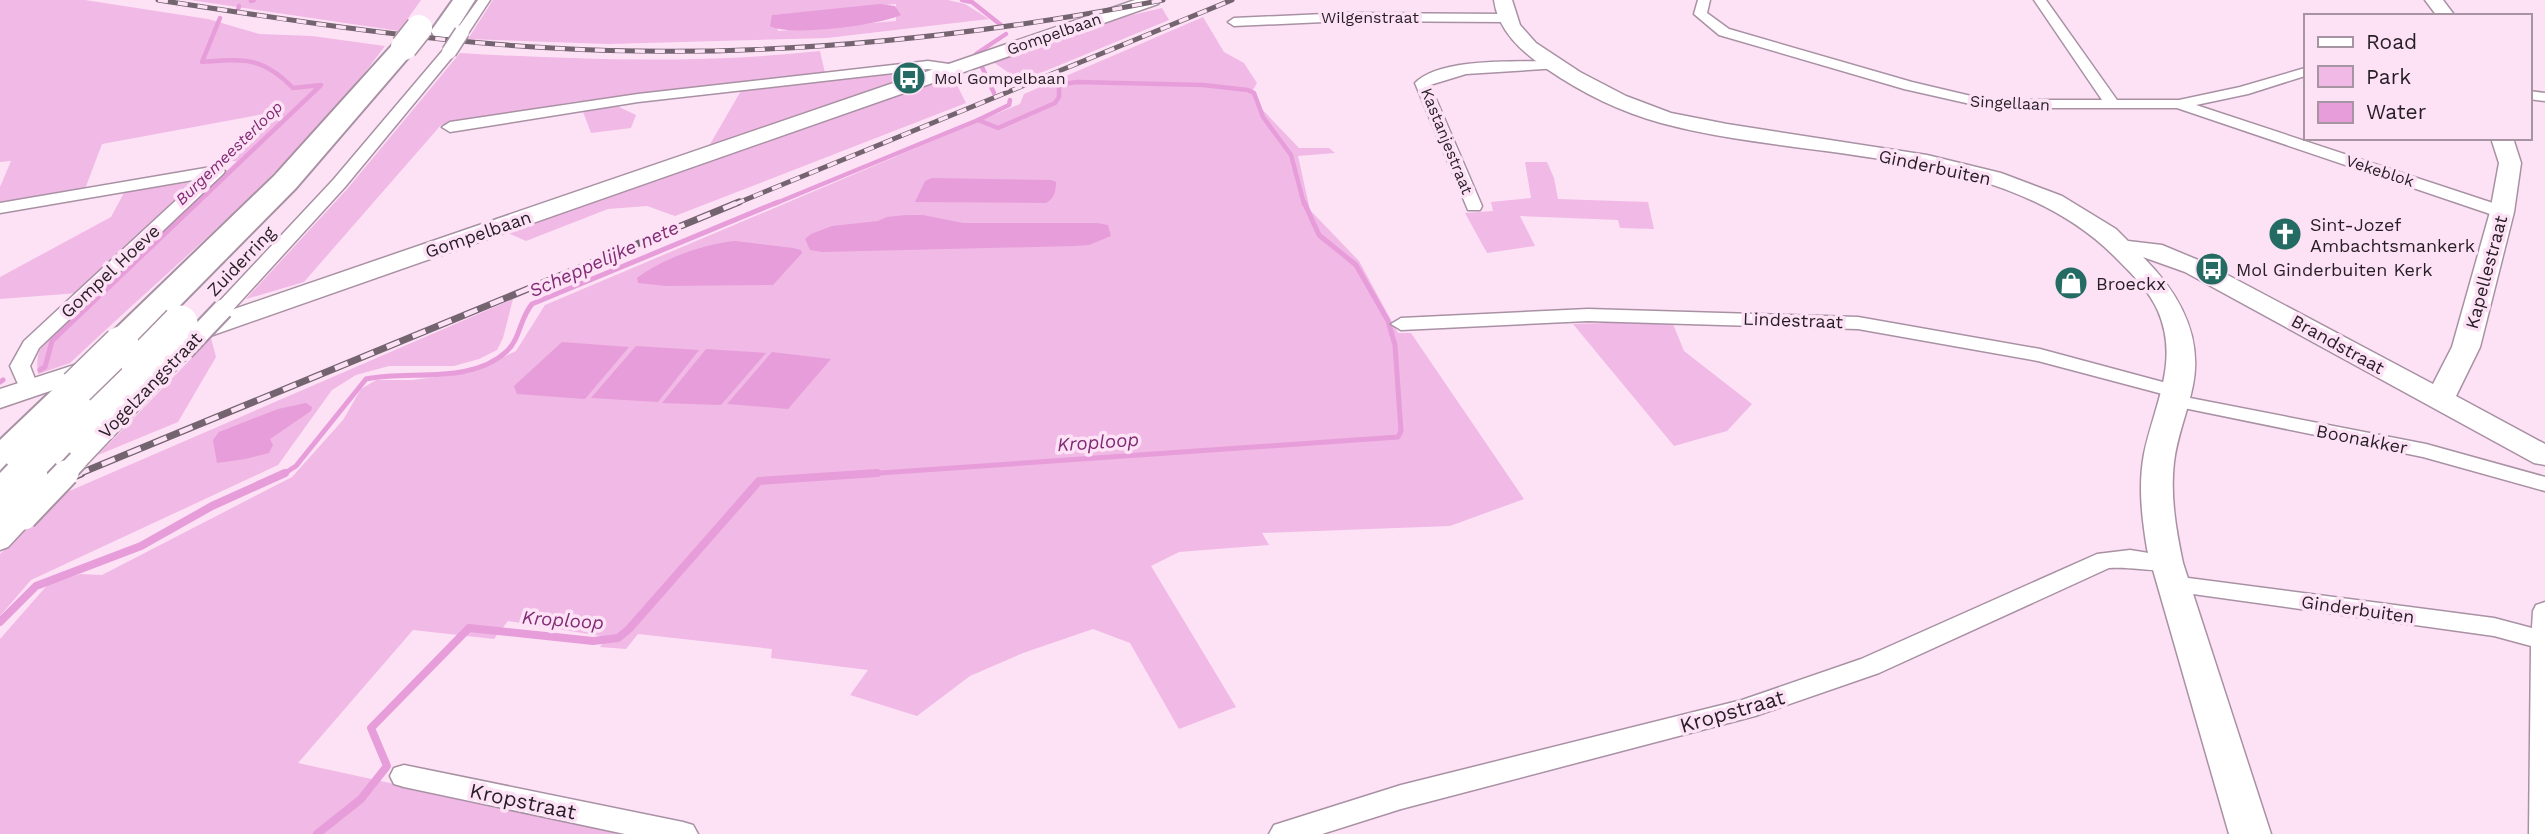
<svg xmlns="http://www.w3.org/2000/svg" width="2545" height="834" viewBox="0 0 2545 834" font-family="'Work Sans',sans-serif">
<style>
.green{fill:#f1b9e5;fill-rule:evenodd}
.water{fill:#e79dd9}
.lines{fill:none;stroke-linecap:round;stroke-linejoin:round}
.stream-far2{stroke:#e79dd9;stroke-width:4.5}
.stream-far1{stroke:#e79dd9;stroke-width:5}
.stream{stroke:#e79dd9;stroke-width:8}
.street-casing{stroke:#a991a4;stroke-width:3}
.secondary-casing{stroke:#a991a4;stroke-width:3}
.highway-casing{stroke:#a991a4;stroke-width:4}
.street{fill:#fff;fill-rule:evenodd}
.secondary{fill:#fff;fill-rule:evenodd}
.highway{fill:#fff;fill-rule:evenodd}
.rail-far2-casing{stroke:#746470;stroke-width:5}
.rail-far1-casing{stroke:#746470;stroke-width:7}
.rail-casing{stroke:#746470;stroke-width:9}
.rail-far2{stroke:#fde2f6;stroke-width:3.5;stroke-dasharray:10;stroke-linecap:butt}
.rail-far1{stroke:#fde2f6;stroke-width:4.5;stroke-dasharray:14;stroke-linecap:butt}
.rail{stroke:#fde2f6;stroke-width:6;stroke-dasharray:19;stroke-linecap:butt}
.street-bridge-far2-casing{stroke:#a991a4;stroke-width:17;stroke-linecap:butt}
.street-bridge-far1-casing{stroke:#a991a4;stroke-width:23;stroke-linecap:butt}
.street-bridge-casing{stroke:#a991a4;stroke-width:29;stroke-linecap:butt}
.highway-bridge-far2-casing{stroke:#a991a4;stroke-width:29;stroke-linecap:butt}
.highway-bridge-far1-casing{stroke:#a991a4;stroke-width:38;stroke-linecap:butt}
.highway-bridge-casing{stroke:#a991a4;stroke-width:51;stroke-linecap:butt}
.street-bridge-far2{stroke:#fff;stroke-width:14}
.street-bridge-far1{stroke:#fff;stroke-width:19}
.street-bridge{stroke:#fff;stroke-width:25}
.highway-bridge-far2{stroke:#fff;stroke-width:26}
.highway-bridge-far1{stroke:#fff;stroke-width:35}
.highway-bridge{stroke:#fff;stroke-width:47}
.labels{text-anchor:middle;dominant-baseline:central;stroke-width:7;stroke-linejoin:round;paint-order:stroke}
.far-street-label{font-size:16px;fill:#271e25;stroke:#fde2f6}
.far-poi-label{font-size:16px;fill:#271e25;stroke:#fde2f6;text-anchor:start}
.far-water-label{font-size:16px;font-style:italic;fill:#802b74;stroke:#fde2f6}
.street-label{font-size:18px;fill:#271e25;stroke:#fde2f6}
.poi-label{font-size:18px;fill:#271e25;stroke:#fde2f6;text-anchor:start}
.water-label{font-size:19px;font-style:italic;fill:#802b74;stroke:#fde2f6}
.near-street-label{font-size:21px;fill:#271e25;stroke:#fde2f6}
</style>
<rect width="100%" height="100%" fill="#fde2f6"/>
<!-- green -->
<g class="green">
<path d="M0 0H85L208 19 259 34 312 36 385 46C299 163 176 263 70 363L38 374C36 358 38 349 48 337L237 161 216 162 269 113 102 144 85 189 0 203V187L11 161 0 162Z"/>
<polygon points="190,0 421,0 399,31"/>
<path d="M493 0H948L965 4 989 19 827 38 608 44 468 39ZM896 4V21L778 31 773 15Z"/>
<polygon points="1162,8 1169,20 1021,81 993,62 1123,17"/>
<polygon points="1203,17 1224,52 1244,63 1257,83 1253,90 1255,102 1299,148 1329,148 1335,153 1298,156 1310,210 1359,261 1398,333 1411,333 1524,499 1450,526 1262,533 1269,545 1179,552 1151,566 1236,707 1179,729 1130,643 1093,629 1023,653 970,676 917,716 850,695 868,670 771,658 772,649 638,634 626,649 600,647 607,637 508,621 494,639 413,630 298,763 624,834 0,834 0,639 50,582 81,574 102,575 292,477 343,420 361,389 376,380 412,380 469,373 516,351 545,305 1020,104 1024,94"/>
<path d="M820 51 825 73 621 97 619 107 636 115 631 128 591 133 579 101 441 125 304 282 246 299 348 188 460 53C580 60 701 64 820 51Z"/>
<polygon points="929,68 936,70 709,146 742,89"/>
<polygon points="952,75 966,103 675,216 647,206 608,209 526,241 506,232"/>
<polygon points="1525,162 1547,162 1554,178 1558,199 1648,202 1654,229 1620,228 1618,220 1520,216 1535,246 1487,253 1465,213 1493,211 1491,202 1531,198"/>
<polygon points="193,182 78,293 0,299 0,277 111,217 125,191"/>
<polygon points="513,299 503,338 497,350 479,359 454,366 389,366 356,375 332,390 278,465 31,580 0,616 0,554 60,495"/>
<polygon points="1637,322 1673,324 1684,351 1752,404 1727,431 1674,446 1573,324"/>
<polygon points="211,338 216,357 178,422 98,455"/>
</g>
<!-- water -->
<g class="water">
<path d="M880 4 895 6 901 15C880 25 788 37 770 26L772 15Z"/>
<path d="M932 178 1051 180 1056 182C1056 191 1054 199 1046 203L915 202 925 181Z"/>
<polygon points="905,215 923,215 963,223 1097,223 1108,225 1111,236 1089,245 1075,246 822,252 810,250 805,239 811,234 832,226 878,221 887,217"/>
<path d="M735 241 793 248 801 250 802 253 773 285 666 286 638 283 637 278C662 259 703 244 735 241Z"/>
<polygon points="562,342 629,347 585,399 517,394 514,386"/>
<polygon points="636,346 699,350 658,402 591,398"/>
<polygon points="706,349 766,353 721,405 662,403"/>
<polygon points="772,352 831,359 788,409 727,404"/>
<polygon points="306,403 312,407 311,411 270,439 273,445 269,453 245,459 217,463 213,440 219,432 278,409"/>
</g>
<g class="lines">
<!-- stream-far2 -->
<g class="stream-far2">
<polyline points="962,0 972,2 1001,25"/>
<polyline points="251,1 254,0"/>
<polyline points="238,10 239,6"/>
<polyline points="976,54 1006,34"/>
<polyline points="982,67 994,93"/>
<polyline points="978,120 998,128 1055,103 1059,97 1059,88 1063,84 1077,82 1203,85 1248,90 1254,93 1263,117 1291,155 1304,204"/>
<path d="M196 204 321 85 293 88C262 56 243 59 202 62L220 18"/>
<polyline points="774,204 978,120 1009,105 1010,100"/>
</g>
<!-- stream-far1 -->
<g class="stream-far1">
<polyline points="40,370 45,367 52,341 198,202"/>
<polyline points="0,382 3,380"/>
<path d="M282 475 296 466 366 379C410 370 471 385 507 351 520 339 520 318 532 304L778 202"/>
<polyline points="851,475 1398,437 1401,431 1395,345 1388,321 1356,265 1319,235 1304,202"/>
</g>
<!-- stream -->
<g class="stream">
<polyline points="0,622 36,586 141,546 212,506 285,473"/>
<polyline points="317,834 361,799 387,766 371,728 469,628 593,641 618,638 629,629 759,481 877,473"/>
</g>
<defs>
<g id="street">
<polygon points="478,0 490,0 467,35 457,35 455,32"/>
<polygon points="1698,0 1710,0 1707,13 1729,29 1912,82 1988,100 2102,100 2034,0 2046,0 2117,100 2179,100 2240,87 2305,68 2305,76 2248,94 2196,105 2508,208 2510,212 2502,217 2496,216 2177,108 1988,108 1904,89 1719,35 1694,14"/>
<polygon points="1346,13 1506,14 1512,18 1506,22 1346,21 1234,26 1228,22 1234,18"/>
<polygon points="449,48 454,49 454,55 345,187 230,313 216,313 214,309 216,305 333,180 444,49"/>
<polygon points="928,61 956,65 963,69 956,73 928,69 638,102 450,132 442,127 450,122 638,94"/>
<path d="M1554 61 1559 62V68L1466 74 1430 85 1482 206 1480 210H1468L1415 83C1440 57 1519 62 1554 61Z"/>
<polygon points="2529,91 2545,93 2545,101 2529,99"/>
<polygon points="217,166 225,171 223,174 39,348 30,366 39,389 36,393 22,393 10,366 24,341 199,179 0,213 0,203"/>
<polygon points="1588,309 1858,317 2040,349 2185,388 2188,392 2185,397 2426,444 2545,477 2545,491 2423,457 2169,405 2166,401 2170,396 2038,361 1858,329 1588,321 1401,330 1391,324 1401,318"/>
<polygon points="184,344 191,346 194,350 191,354 86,465 70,465 67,460 70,455 177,346"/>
<polygon points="24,510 32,512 36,517 8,547 0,550 0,528 16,512"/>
<path d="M2130 550 2174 557 2178 563 2174 569C2157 573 2130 566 2109 568L1879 673 1755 716 1401 809 1322 834H1269L1274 825 1401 785 1742 700 1861 659 2097 554Z"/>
<polygon points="2173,576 2494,618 2532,628 2533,611 2536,605 2545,602 2545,834 2529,834 2531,646 2494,636 2164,590 2161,584 2164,578"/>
<polygon points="404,765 683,822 693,825 698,834 625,834 404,787 394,784 390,776 394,768"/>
</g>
<g id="secondary">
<polygon points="1135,0 1161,0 1158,4 196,341 186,343 176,341 172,335 176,329"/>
<path d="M1494 0H1512L1520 25 1536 43 1580 72 1626 96 1671 113 1727 124 1927 155 2001 173 2062 196 2116 229 2128 241 2162 245 2203 262 2433 384 2452 347 2490 212 2499 163 2491 138H2513L2521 163 2514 212 2480 347 2456 396 2545 444V465L2534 463 2185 272 2143 257C2178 292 2203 334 2193 385 2188 411 2177 436 2174 462 2170 496 2176 530 2183 563L2271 834H2229L2147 549C2142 518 2138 486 2144 454 2154 405 2180 362 2158 311 2149 291 2134 276 2119 261 2006 143 1809 163 1661 123 1621 112 1582 93 1547 69 1522 52 1498 31 1494 0Z"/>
<polygon points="2425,0 2443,0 2455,16 2437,16"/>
<polygon points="102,356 112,358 116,364 112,370 0,408 0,389"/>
</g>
<g id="highway">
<polygon points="453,0 475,0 452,36 443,38 434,36 431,31"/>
<polygon points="404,40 413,42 416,47 413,52 296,188 134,352 121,355 108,352 103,344 108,336 274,176 395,42"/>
<polygon points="139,354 152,357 157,365 152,373 39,490 25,494 11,490 5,481 11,472 0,474 0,440 64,379 77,376 90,379 95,388 126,357"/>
</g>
</defs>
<!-- street casing -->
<use href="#street" class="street-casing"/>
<!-- secondary casing -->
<use href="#secondary" class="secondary-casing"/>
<!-- highway casing -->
<use href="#highway" class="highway-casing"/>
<!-- street -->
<use href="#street" class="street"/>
<!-- secondary -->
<use href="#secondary" class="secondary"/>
<!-- highway -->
<use href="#highway" class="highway"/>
<defs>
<g id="rail-far2">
<path d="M158 0C289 20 420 41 552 48 757 60 962 39 1163 0"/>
<polyline points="735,204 1232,0"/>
</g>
<polyline id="rail-far1" points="76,475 739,202"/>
<polyline id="rail" points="0,506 81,473"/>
</defs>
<!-- rail-far2 casing -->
<use href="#rail-far2" class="rail-far2-casing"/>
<!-- rail-far1 casing -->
<use href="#rail-far1" class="rail-far1-casing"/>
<!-- rail casing -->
<use href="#rail" class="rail-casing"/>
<!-- rail-far2 -->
<use href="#rail-far2" class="rail-far2"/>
<!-- rail-far1 -->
<use href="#rail-far1" class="rail-far1"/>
<!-- rail -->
<use href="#rail" class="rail"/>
<defs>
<polyline id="street-bridge-far2" points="449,52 462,32"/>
<g id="street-bridge-far1">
<polyline points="184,350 223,309"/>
<polyline points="64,475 78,460"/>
</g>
<polyline id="street-bridge" points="24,517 66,473"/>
<polyline id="highway-bridge-far2" points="404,47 419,28"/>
<g id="highway-bridge-far1">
<polyline points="139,365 180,323"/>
<polyline points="77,387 121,344"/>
</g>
<polyline id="highway-bridge" points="0,507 25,481"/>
</defs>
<!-- street-bridge-far2 casing -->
<use href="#street-bridge-far2" class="street-bridge-far2-casing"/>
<!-- street-bridge-far1 casing -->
<use href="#street-bridge-far1" class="street-bridge-far1-casing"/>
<!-- street-bridge casing -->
<use href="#street-bridge" class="street-bridge-casing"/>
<!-- highway-bridge-far2 casing -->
<use href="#highway-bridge-far2" class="highway-bridge-far2-casing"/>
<!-- highway-bridge-far1 casing -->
<use href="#highway-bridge-far1" class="highway-bridge-far1-casing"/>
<!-- highway-bridge casing -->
<use href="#highway-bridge" class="highway-bridge-casing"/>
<!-- street-bridge-far2 -->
<use href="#street-bridge-far2" class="street-bridge-far2"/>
<!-- street-bridge-far1 -->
<use href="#street-bridge-far1" class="street-bridge-far1"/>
<!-- street-bridge -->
<use href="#street-bridge" class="street-bridge"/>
<!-- highway-bridge-far2 -->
<use href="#highway-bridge-far2" class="highway-bridge-far2"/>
<!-- highway-bridge-far1 -->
<use href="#highway-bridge-far1" class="highway-bridge-far1"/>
<!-- highway-bridge -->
<use href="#highway-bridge" class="highway-bridge"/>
</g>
<!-- icons -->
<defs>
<symbol id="bus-disc" viewBox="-11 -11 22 22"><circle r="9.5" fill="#246c63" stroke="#fde2f6"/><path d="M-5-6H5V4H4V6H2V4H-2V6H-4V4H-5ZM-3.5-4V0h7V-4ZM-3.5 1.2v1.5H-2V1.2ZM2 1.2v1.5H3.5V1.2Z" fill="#fff"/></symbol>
<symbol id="church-disc" viewBox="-11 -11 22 22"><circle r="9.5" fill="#246c63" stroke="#fde2f6"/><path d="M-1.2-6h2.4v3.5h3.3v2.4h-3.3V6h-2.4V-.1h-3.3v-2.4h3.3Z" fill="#fff"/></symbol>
<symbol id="shop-disc" viewBox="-11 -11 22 22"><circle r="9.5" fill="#246c63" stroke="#fde2f6"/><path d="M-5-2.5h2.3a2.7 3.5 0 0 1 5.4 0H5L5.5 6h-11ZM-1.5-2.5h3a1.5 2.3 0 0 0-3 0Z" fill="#fff"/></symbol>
</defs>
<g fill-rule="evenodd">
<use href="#bus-disc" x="890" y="59" width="38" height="38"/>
<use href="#church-disc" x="2266" y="215" width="38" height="38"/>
<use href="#bus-disc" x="2193" y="250" width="38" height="38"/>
<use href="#shop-disc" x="2052" y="264" width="38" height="38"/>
</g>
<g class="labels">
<!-- far-street labels -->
<g class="far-street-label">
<text x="1370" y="17">Wilgenstraat</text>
<text transform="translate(1054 34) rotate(-19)">Gompelbaan</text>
<text transform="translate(2010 103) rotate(3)">Singellaan</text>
<text transform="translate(1447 141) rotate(68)">Kastanjestraat</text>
<text transform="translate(2380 171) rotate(18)">Vekeblok</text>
</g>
<!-- far-poi labels -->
<g class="far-poi-label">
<text x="934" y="78">Mol Gompelbaan</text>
</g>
<!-- far-water labels -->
<g class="far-water-label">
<text transform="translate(229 153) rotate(-44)">Burgemeesterloop</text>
</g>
<!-- street labels -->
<g class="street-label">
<text transform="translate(1935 167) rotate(12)">Ginderbuiten</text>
<text transform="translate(478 234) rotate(-19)">Gompelbaan</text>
<text transform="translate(241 261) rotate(-46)">Zuiderring</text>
<text transform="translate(110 271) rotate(-43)">Gompel Hoeve</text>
<text transform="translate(2486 272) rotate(-75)">Kapellestraat</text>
<text transform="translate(1793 320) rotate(2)">Lindestraat</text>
<text transform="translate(2338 344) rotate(29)">Brandstraat</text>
<text transform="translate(150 385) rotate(-46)">Vogelzangstraat</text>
<text transform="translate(2362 439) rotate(11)">Boonakker</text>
<text transform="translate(2358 609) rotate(8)">Ginderbuiten</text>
</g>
<!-- poi labels -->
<g class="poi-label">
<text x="2310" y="224">Sint-Jozef<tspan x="2310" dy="21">Ambachtsmankerk</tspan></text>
<text x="2236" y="269">Mol Ginderbuiten Kerk</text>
<text x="2096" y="283">Broeckx</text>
</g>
<!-- water labels -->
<g class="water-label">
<text transform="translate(604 259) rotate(-24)">Scheppelijke nete</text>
<text transform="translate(1098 442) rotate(-4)">Kroploop</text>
<text transform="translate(563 620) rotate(4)">Kroploop</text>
</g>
<!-- near-street labels -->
<g class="near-street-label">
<text transform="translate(1732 711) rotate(-16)">Kropstraat</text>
<text transform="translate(523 801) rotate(12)">Kropstraat</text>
</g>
</g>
<!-- legend -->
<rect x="2304" y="14" width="228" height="126" fill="#fde2f6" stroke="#a794a2" stroke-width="2"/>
<rect x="2318" y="37" width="35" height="10" fill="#ffffff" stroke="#a794a2" stroke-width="2"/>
<text x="2366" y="49" font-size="21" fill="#271e25">Road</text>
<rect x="2318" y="66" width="35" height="21" fill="#f1b9e5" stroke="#a794a2" stroke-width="2"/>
<text x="2366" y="84" font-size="21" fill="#271e25">Park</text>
<rect x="2318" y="102" width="35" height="21" fill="#e79dd9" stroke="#a794a2" stroke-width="2"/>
<text x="2366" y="119" font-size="21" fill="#271e25">Water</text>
</svg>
